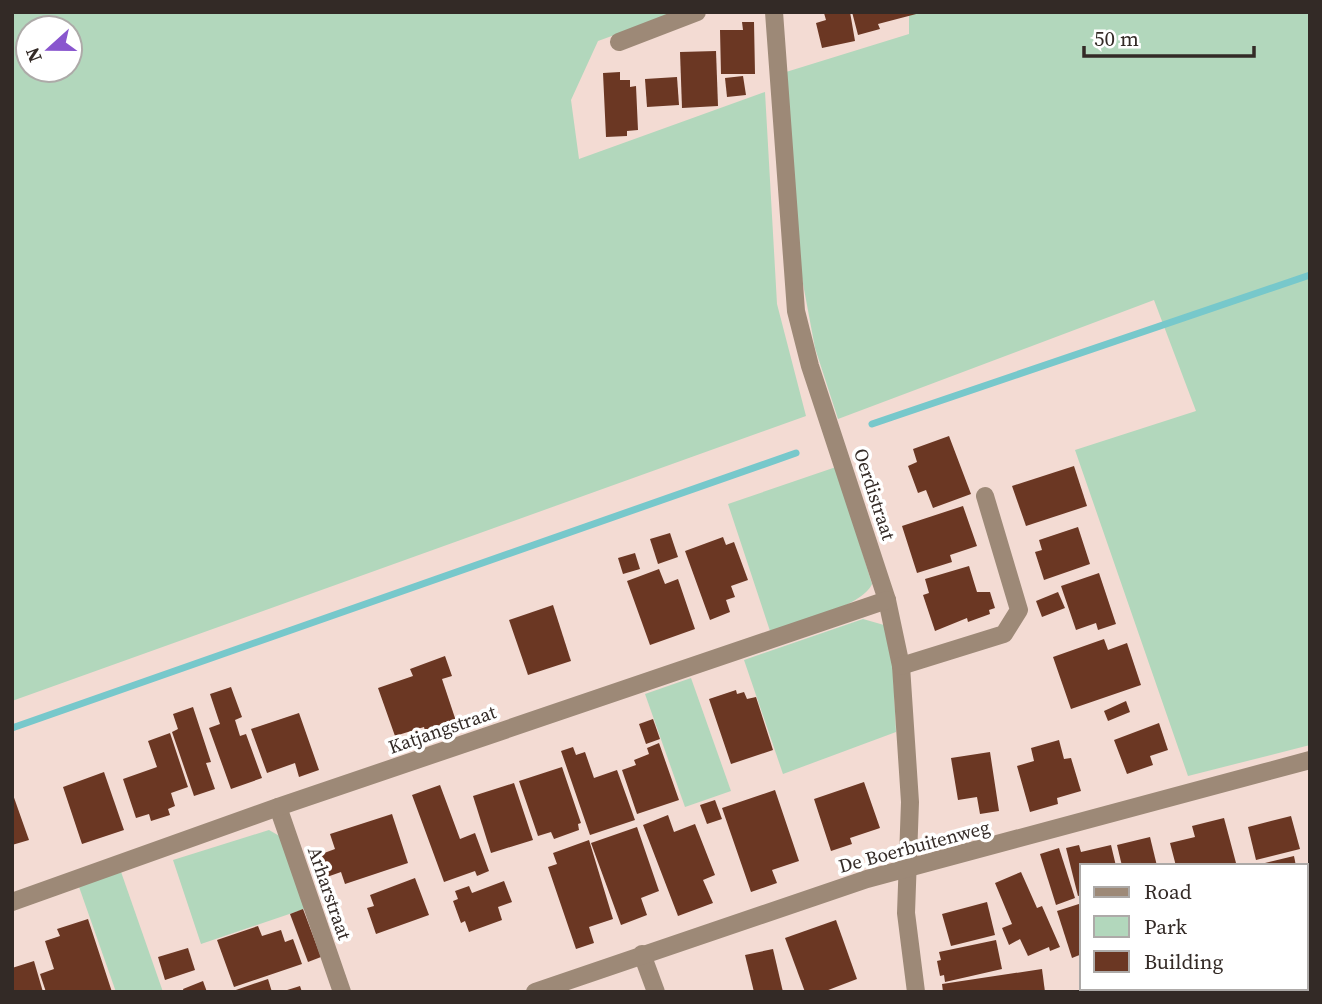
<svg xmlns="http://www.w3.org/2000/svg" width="1322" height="1004" viewBox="0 0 1322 1004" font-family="'Source Serif 4',serif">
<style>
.green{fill:#b2d7bc;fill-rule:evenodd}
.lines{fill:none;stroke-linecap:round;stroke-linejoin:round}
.stream{stroke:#77c8cb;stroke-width:7}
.building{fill:#6b3723}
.minor{stroke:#9d8977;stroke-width:18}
.labels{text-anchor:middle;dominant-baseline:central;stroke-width:7;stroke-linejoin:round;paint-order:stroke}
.street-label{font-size:19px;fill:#332a26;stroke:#fff}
</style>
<rect width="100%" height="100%" fill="#f3dbd3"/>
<!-- green -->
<g class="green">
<path d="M12 12H678L598 41 571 100 579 159 765 92 777 304 806 416 12 701ZM28 28H70V70H28Z"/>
<polygon points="909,12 1310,12 1310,745 1188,776 1075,450 1196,411 1154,300 838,419 815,348 801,273 786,72 909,34"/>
<path d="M836 467 872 584C862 607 795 623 770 631L728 504Z"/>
<polygon points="863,619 884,625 892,650 896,732 783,774 744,660"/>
<polygon points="691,678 731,791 685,807 645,694"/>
<polygon points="269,830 283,838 307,908 201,944 173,860"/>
<polygon points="120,869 163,992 116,992 78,884"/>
</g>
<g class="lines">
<!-- stream -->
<g class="stream">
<polyline points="872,424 1310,275"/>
<polyline points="12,728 796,453"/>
</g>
</g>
<!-- building -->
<g class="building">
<polygon points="850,12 855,41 822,48 816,23 826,20 824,13"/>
<polygon points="852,12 920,12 920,13 878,24 880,29 858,35"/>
<polygon points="742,22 754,22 755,74 721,74 720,30 743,30"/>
<polygon points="716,51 718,106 682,108 680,52"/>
<polygon points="620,72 620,80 630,80 630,87 636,86 638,130 627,131 627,136 606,137 603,73"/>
<polygon points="743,76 746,95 727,97 725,78"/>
<polygon points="677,77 679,105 647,107 645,79"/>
<polygon points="949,436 971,494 933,508 926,490 918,493 908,466 917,462 913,449"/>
<polygon points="1074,466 1087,506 1026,526 1012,486"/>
<polygon points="963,506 977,546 950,555 952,562 917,573 902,526"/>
<polygon points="1078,527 1090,564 1044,580 1035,552 1042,550 1039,540"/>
<polygon points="670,533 678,557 658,564 650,539"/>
<polygon points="723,537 726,545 734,542 748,580 731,586 735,597 726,600 730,612 710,620 685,551"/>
<polygon points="635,553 640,569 623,574 618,558"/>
<polygon points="969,566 977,592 990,592 995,608 989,610 990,614 968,622 967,618 935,631 923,595 929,593 925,579"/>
<polygon points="659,569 665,584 678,579 695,629 650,645 627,581"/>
<polygon points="1099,573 1116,624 1098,630 1096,623 1076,630 1061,586"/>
<polygon points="1058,592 1065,608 1042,617 1036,601"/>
<polygon points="553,605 571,661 528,675 509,620"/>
<polygon points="1104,639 1108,650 1127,643 1141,685 1071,709 1053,657"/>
<polygon points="445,656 452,676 442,679 456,721 425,731 424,727 395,736 378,688 413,676 410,669"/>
<polygon points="231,687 242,717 235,720 240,736 246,734 262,778 231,789 209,728 220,724 210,694"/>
<polygon points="736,690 737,694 744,692 747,699 756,697 773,750 731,764 709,699"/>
<polygon points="1126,701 1130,712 1108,721 1104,711"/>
<polygon points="193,707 211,762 206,763 215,789 194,796 172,732 178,729 173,714"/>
<polygon points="299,713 319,770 299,777 295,763 267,773 251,729"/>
<polygon points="653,719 660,739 646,744 639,724"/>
<polygon points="1159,723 1168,750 1150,756 1153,765 1127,774 1114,740"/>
<polygon points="170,733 188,787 171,793 175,806 168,809 170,815 151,821 149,814 136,818 123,779 157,767 148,741"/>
<polygon points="1059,740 1064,759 1071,758 1081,791 1057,798 1058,804 1030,812 1017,766 1034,761 1031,748"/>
<polygon points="659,743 679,800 637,814 622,770 636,765 634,760 649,754 647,748"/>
<polygon points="573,747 576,755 585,752 594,778 617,770 635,820 590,835 561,751"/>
<polygon points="990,752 999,811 980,814 977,797 958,800 951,758"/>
<polygon points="562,767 581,823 578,824 579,830 554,839 551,832 538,836 519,781"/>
<polygon points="104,772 124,830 82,844 63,787"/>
<polygon points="864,782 880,828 850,838 852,844 831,851 814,799"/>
<polygon points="514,783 533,840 491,853 473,796"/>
<polygon points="440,785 460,839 475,833 489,871 477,876 475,871 444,882 412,795"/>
<polygon points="775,790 799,861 772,870 777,883 751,892 722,808"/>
<polygon points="12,792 29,840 12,845"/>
<polygon points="715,800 722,819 707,824 700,805"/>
<polygon points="392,814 408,863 345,884 341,872 324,878 316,856 335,849 330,834"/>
<polygon points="668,815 674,832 695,824 715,875 703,880 713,903 678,916 643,825"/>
<polygon points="1291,816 1300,849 1256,860 1248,827"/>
<polygon points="1224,818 1236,863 1176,866 1170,843 1195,837 1192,826"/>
<polygon points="637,827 659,891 641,898 647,915 621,925 591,843"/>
<polygon points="1150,837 1157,866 1122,866 1117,845"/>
<polygon points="589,840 613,919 589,927 594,943 576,949 548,867 557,864 553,853"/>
<polygon points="1079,845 1081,852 1111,845 1116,866 1082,866 1082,895 1078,896 1066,848"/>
<polygon points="1059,848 1075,898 1056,905 1040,854"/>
<polygon points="1294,856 1296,866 1257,866 1257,865"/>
<polygon points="1021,872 1037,908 1042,906 1060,947 1050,951 1049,947 1028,956 1020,939 1009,945 1002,928 1012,924 995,883"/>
<polygon points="415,878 429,915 376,934 367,908 374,906 370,895"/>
<polygon points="504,881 512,902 498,907 502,920 469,932 465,921 461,923 453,901 458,899 455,891 469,886 472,893"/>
<polygon points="1310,889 1310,957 1306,958 1306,890"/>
<polygon points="987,902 995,935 951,946 942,914"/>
<polygon points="1082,903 1082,954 1072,958 1057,911"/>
<polygon points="303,909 321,957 308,962 290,914"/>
<polygon points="88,919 112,992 46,992 40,974 54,969 45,941 60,936 57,929"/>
<polygon points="836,920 857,979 823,992 805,992 785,938"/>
<polygon points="258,926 262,936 281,930 285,942 293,939 302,964 234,987 217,940"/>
<polygon points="996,940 1002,969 945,982 944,975 940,976 937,961 941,960 939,952"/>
<polygon points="188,948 195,970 165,980 158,957"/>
<polygon points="773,949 783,992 754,992 745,955"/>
<polygon points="34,961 43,992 12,992 12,968"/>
<polygon points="1042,969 1045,992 943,992 942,984"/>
<polygon points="268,979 272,992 233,992 233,991"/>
<polygon points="203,981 207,992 184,992 183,989"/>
<polygon points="300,986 302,992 284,992 284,991"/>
<rect x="1097" y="988" width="45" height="4"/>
<polygon points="1150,988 1199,988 1200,992 1151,992"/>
<polygon points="1205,988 1256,988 1256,989 1206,992"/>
</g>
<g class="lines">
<!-- minor -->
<g class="minor">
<polyline points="774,12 796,311 810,366 887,600 901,666 910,802 906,913 916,992"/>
<polyline points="619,42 697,12"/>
<polyline points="901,666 1004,634 1019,610 985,496"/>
<polyline points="278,807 342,992"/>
<polyline points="12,902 278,807 887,600"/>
<polyline points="642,954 656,992"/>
<polyline points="535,992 867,879 1310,760"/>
</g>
</g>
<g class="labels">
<!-- street labels -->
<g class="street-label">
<text transform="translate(875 494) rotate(72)">Oerdistraat</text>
<text transform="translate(442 729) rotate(-19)">Katjangstraat</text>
<text transform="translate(914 846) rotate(-15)">De Boerbuitenweg</text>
<text transform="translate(330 893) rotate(71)">Arharstraat</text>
</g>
</g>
<!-- border -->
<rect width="1322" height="1004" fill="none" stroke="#332a26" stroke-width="28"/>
<!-- legend -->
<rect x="1080" y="864" width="228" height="126" fill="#ffffff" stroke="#adaaa8" stroke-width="2"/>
<rect x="1094" y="887" width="35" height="10" fill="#9d8977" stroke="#adaaa8" stroke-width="2"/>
<text x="1144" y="899" font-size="21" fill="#332a26">Road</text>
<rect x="1094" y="916" width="35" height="21" fill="#b2d7bc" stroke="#adaaa8" stroke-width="2"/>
<text x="1144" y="934" font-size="21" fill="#332a26">Park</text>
<rect x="1094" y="951" width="35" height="21" fill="#6b3723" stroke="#adaaa8" stroke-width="2"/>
<text x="1144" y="969" font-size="21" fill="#332a26">Building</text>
<!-- north arrow -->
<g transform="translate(49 49) rotate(249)"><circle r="33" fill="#ffffff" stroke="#adaaa8" stroke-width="2"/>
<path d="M0-5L12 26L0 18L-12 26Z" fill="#8956ce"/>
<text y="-10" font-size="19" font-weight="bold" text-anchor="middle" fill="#332a26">N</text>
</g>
<!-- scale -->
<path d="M1084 46v10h170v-10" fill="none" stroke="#332a26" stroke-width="3.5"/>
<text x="1094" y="46" font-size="21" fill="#332a26" stroke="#ffffff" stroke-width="5" paint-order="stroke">50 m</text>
</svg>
